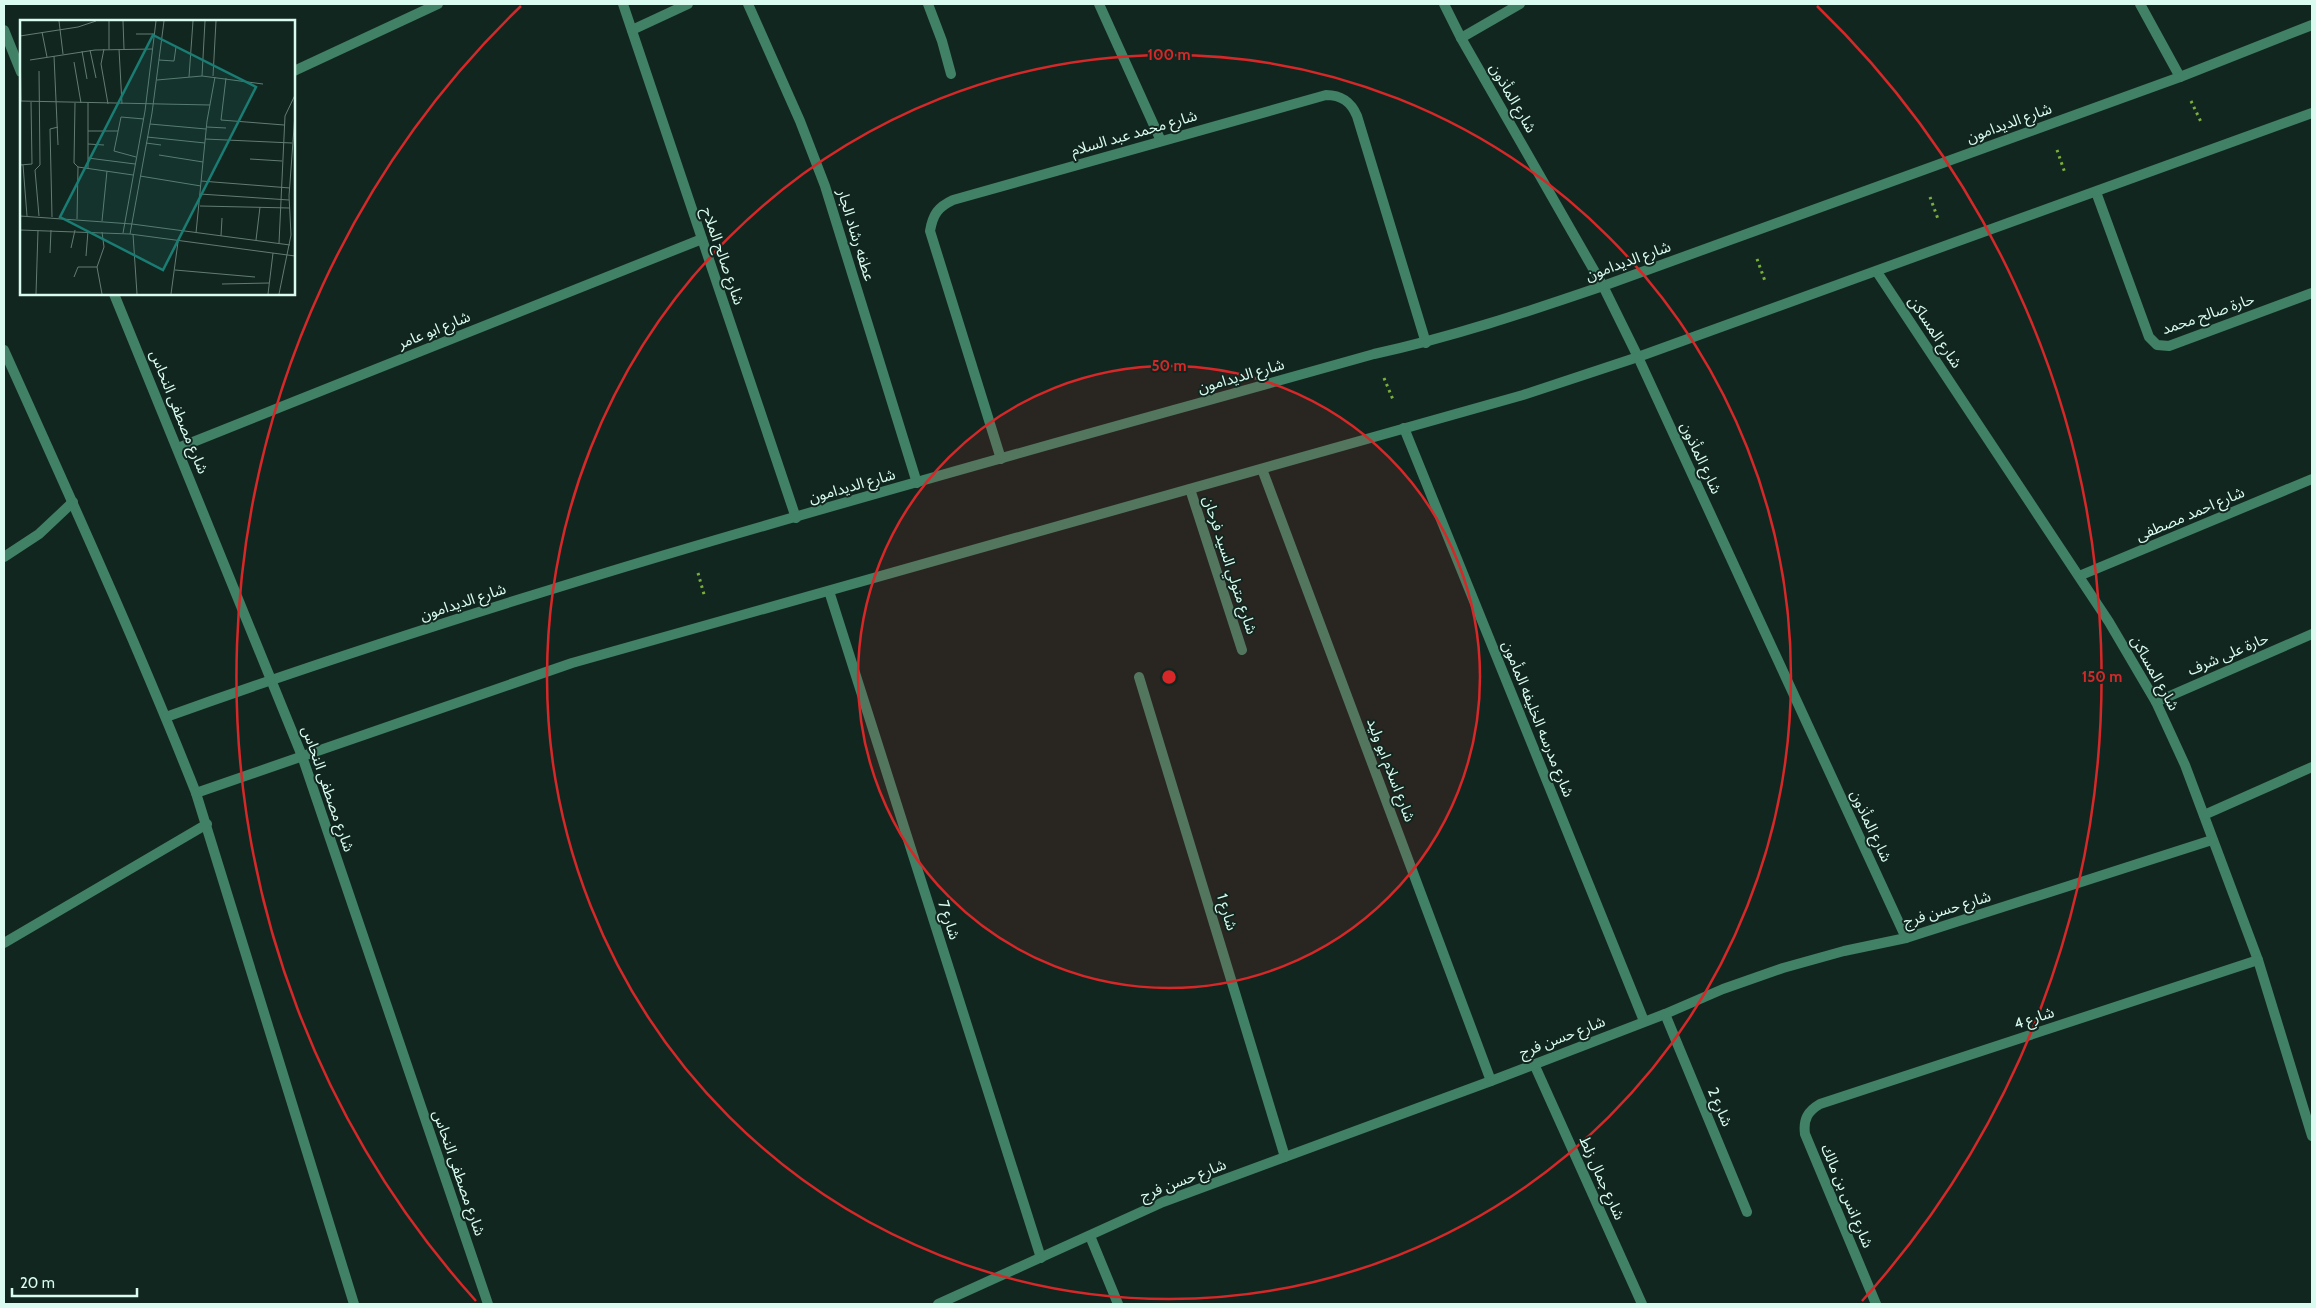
<svg xmlns="http://www.w3.org/2000/svg" width="2316" height="1308" viewBox="0 0 2316 1308" font-family="Cabin,'Noto Sans Arabic',sans-serif">
<style>
.lines{fill:none;stroke-linecap:round;stroke-linejoin:round}
.path{stroke:#79af3b;stroke-width:3;stroke-dasharray:2.5 4;stroke-linecap:butt}
.minor{stroke:#418166;stroke-width:10}
.tertiary{stroke:#418166;stroke-width:10}
.ring{fill:none;stroke:#d62828;stroke-width:2.5}
.labels{text-anchor:middle;dominant-baseline:central;stroke-width:4;stroke-linejoin:round;paint-order:stroke}
.street-label{font-size:15px;fill:#dafcf0;stroke:#122620}
.inset-road{fill:none;stroke:#627c73;stroke-width:1}
.view{fill:#197d74;fill-opacity:0.15;stroke:#197d74;stroke-width:2.5}
.inset-edge{fill:none;stroke:#dafcf0;stroke-width:2.5}
.centre{fill:#d62828;stroke:#122620;stroke-width:2.5}
.ring-label{font-size:15px;text-anchor:middle;font-weight:bold;fill:#d62828;stroke:#122620;stroke-width:4;stroke-linejoin:round;paint-order:stroke}
</style>
<rect width="100%" height="100%" fill="#122620"/>
<g class="lines">
<!-- path -->
<g class="path">
<polyline points="2191,101 2202,124"/>
<polyline points="2057,150 2065,173"/>
<polyline points="1930,197 1938,219"/>
<polyline points="1757,259 1765,281"/>
<polyline points="1384,378 1394,402"/>
<polyline points="698,573 705,598"/>
</g>
<!-- minor -->
<g class="minor">
<polyline points="623,4 796,518"/>
<polyline points="748,4 800,121 825,186 917,483"/>
<polyline points="928,4 942,41 951,74"/>
<polyline points="1099,4 1161,141"/>
<polyline points="1444,4 1461,38 1603,286 1638,357 1906,938"/>
<polyline points="2140,4 2180,77"/>
<polyline points="632,30 688,4"/>
<polyline points="1461,38 1520,4"/>
<polyline points="294,71 438,4"/>
<polyline points="2096,192 2149,337 2157,345 2169,346 2312,293"/>
<polyline points="1877,272 2109,622 2156,702 2185,765 2258,960 2312,1136"/>
<polyline points="1404,428 1644,1021"/>
<polyline points="178,448 702,239"/>
<path d="M1001 459 930 231C933 214 938 207 953 200L1326 95C1342 95 1351 102 1357 116L1426 343"/>
<polyline points="1262,469 1491,1081"/>
<polyline points="1190,489 1242,650"/>
<polyline points="4,557 39,534 73,502"/>
<polyline points="2079,576 2312,479"/>
<polyline points="829,591 1041,1258"/>
<polyline points="1139,677 1285,1157"/>
<polyline points="2156,702 2312,634"/>
<polyline points="2204,815 2312,767"/>
<polyline points="4,943 207,824"/>
<polyline points="1665,1014 1747,1212"/>
<polyline points="1534,1064 1642,1304"/>
<polyline points="1090,1236 1118,1304"/>
<polyline points="938,1304 1163,1202 1491,1081 1665,1014 1723,989 1783,968 1844,951 1906,938 2212,840"/>
<path d="M1876 1304 1805 1134C1803 1119 1808 1111 1820 1104L2258 960"/>
</g>
<!-- tertiary -->
<g class="tertiary">
<polyline points="4,30 21,72"/>
<polyline points="114,294 302,756 488,1304"/>
<path d="M4 350C70 497 137 644 196 793L354 1304"/>
<path d="M166 717C562 575 969 468 1374 354 1452 337 1527 312 1603 286L2180 77 2312 25"/>
<polyline points="196,793 572,663 1523,395 1638,357 2312,113"/>
</g>
</g>
<!-- distance rings -->
<circle cx="1169" cy="677" r="311" fill="#d62828" fill-opacity=".12"/>
<g class="ring">
<circle cx="1169" cy="677" r="311"/>
<circle cx="1169" cy="677" r="622"/>
<path d="M476 1301A933 933 0 0 1 521 6M1817 6A933 933 0 0 1 1862 1301"/>
</g>
<g class="labels">
<!-- street labels -->
<g class="street-label">
<text transform="translate(1513 98) rotate(60)">شارع المأذون</text>
<text transform="translate(2009 123) rotate(-20)">شارع الديدامون</text>
<text transform="translate(1134 133) rotate(-16)">شارع محمد عبد السلام</text>
<text transform="translate(856 235) rotate(73)">عطفه رشاد الجار</text>
<text transform="translate(723 256) rotate(71)">شارع صالح الملاح</text>
<text transform="translate(1628 261) rotate(-20)">شارع الديدامون</text>
<text transform="translate(2208 314) rotate(-19)">حارة صالح محمد</text>
<text transform="translate(434 330) rotate(-22)">شارع ابو عامر</text>
<text transform="translate(1935 332) rotate(56)">شارع المساكن</text>
<text transform="translate(1241 376) rotate(-16)">شارع الديدامون</text>
<text transform="translate(179 412) rotate(68)">شارع مصطفى النحاس</text>
<text transform="translate(1701 458) rotate(65)">شارع المأذون</text>
<text transform="translate(852 486) rotate(-16)">شارع الديدامون</text>
<text transform="translate(2190 514) rotate(-23)">شارع احمد مصطفى</text>
<text transform="translate(1230 565) rotate(72)">شارع متولي السيد فرحان</text>
<text transform="translate(463 602) rotate(-18)">شارع الديدامون</text>
<text transform="translate(2228 654) rotate(-23)">حارة على شرف</text>
<text transform="translate(2155 673) rotate(61)">شارع المساكن</text>
<text transform="translate(1538 719) rotate(68)">شارع مدرسه الخليفه المأمون</text>
<text transform="translate(1391 770) rotate(69)">شارع اسلام ابو وليد</text>
<text transform="translate(328 789) rotate(71)">شارع مصطفى النحاس</text>
<text transform="translate(1871 826) rotate(65)">شارع المأذون</text>
<text transform="translate(1947 909) rotate(-17)">شارع حسن فرج</text>
<text transform="translate(1227 912) rotate(73)">شارع 1</text>
<text transform="translate(949 920) rotate(72)">شارع 7</text>
<text transform="translate(2034 1018) rotate(-18)">شارع 4</text>
<text transform="translate(1562 1037) rotate(-21)">شارع حسن فرج</text>
<text transform="translate(1720 1107) rotate(67)">شارع 2</text>
<text transform="translate(459 1173) rotate(71)">شارع مصطفى النحاس</text>
<text transform="translate(1602 1178) rotate(66)">شارع جمال زلط</text>
<text transform="translate(1183 1180) rotate(-21)">شارع حسن فرج</text>
<text transform="translate(1847 1196) rotate(67)">شارع انس بن مالك</text>
</g>
</g>
<!-- overview -->
<g transform="translate(20 20)">
<rect width="275" height="275" fill="#122620"/>
<path class="inset-road" d="M39 1 43 34M89 1V29M103 1 104 29M22 12 27 37M116 14H135M0 16 58 7 76 1M0 20 1 81M84 29 81 44 88 84M99 29 102 84M70 30 76 58M62 31 67 59M34 36 38 125M10 40 75 30 133 29M139 40 154 41 156 27M54 42 61 83M182 56 185 1M193 56 196 1M169 57 173 1M206 58 201 100 264 105M137 60 182 56 243 64M0 81 190 85M55 83 54 143 58 147M130 104 186 109M187 107 206 108M68 111H98M127 117 185 123M185 119 272 123M126 123 141 125M68 124 84 125M139 135 183 142M116 137 94 131 101 97 124 99M68 138 115 144M230 139 262 141M0 145 12 144 11 82M3 145 7 196M58 147 113 155M68 149V83M120 156 181 166M181 161 270 168M180 174 269 180M180 186 270 188M0 196 112 204 270 225M19 196 15 150 20 145 19 51M32 197 30 109 38 107M57 199 58 147M82 201 87 151M0 210 110 214 275 236M103 213 125 91 136 1M176 213 187 101 195 57M110 214 132 93 144 1M113 214 117 274M201 216 202 198M236 220 240 187M259 223 265 96 275 75M51 228 55 210M30 233 31 210M66 236 68 211M155 250 235 257M54 257 58 247H77M202 264 249 263M16 274 18 210M82 274 77 247 84 227 82 212M151 274 158 222M248 274 253 233M259 274 271 215 269 176 275 94"/>
<path class="view" d="M133 15 236 67 143 250 40 197Z"/>
<rect width="275" height="275" class="inset-edge"/>
</g>
<circle cx="1169" cy="677" r="8" class="centre"/>
<g class="ring-label">
<text x="1169" y="60">100 m</text>
<text x="1169" y="371">50 m</text>
<text x="2102" y="682">150 m</text>
</g>
<!-- border -->
<rect width="2316" height="1308" fill="none" stroke="#dafcf0" stroke-width="10"/>
<!-- scale -->
<path d="M12 1288v8h125v-8" fill="none" stroke="#dafcf0" stroke-width="2.5"/>
<text x="20" y="1288" font-size="15" fill="#dafcf0" stroke="#122620" stroke-width="4" paint-order="stroke">20 m</text>
</svg>
